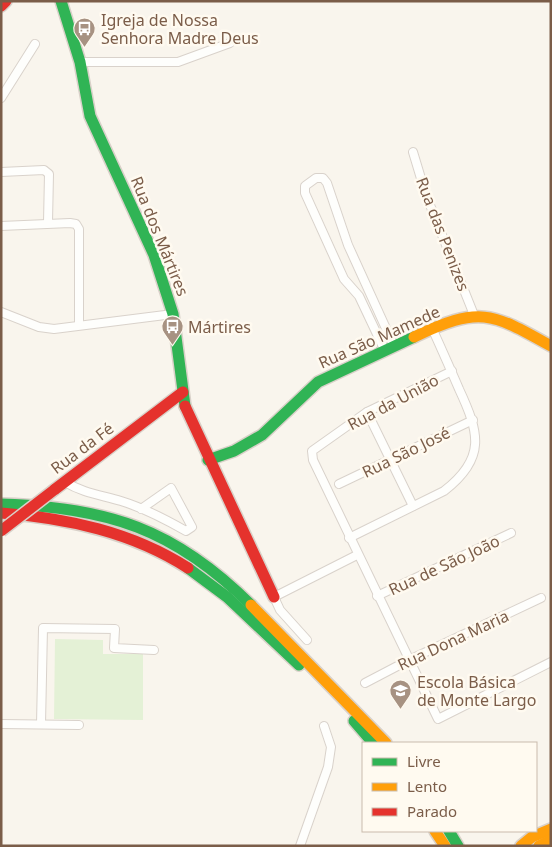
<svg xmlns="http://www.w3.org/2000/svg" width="552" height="847" viewBox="0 0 552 847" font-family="'Noto Sans',sans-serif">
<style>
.green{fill:#e4f1d6}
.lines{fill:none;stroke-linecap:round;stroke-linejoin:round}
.street-casing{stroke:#d9d2cb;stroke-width:10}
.fast-casing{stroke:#d9d1c9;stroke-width:14}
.slow-casing{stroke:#d9d1c9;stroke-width:14}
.jam-casing{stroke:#d9d1c9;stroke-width:14}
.street{stroke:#fefefc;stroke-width:8}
.fast{stroke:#30b455;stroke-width:11}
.slow{stroke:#ff9f0a;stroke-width:11}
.jam{stroke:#e5322d;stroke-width:11}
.jam-bridge-casing{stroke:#d9d1c9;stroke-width:14;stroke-linecap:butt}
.jam-bridge{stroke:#e5322d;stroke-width:11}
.labels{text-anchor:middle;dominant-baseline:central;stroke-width:5;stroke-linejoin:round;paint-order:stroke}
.poi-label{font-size:16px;fill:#7b5d49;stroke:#fffaf0;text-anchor:start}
.street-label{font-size:16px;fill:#7b5d49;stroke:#fffaf0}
</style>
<rect width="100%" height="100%" fill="#f9f5ed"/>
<!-- green -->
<polygon class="green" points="55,639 103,640 103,654 143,654 143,720 54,719"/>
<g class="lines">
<defs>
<g id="street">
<polyline points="80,62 178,62 230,43"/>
<polyline points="1,98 35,44"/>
<polyline points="413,152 426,195 474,315"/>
<polyline points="1,172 44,170 49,174 48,222"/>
<polyline points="1,226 70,223 76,224 79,229 79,325"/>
<polyline points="1,312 39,327 54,329 173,314"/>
<polyline points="385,351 359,296 344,279 305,193 305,186 316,178 323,178 327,183 348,245 394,346"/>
<polyline points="452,371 367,412 312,451 313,460 438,719 551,662"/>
<polyline points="367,412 413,506"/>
<path d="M65 482C83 493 101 495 121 501 144 508 165 519 186 531L192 527 171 488 141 509"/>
<polyline points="339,484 473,420"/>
<path d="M349 538 444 491C487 458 479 432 459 389 450 368 441 348 432 328"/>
<polyline points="377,596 511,533"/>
<polyline points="307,640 280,610 274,597 357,555"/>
<polyline points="365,683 409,660 541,598"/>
<polyline points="1,724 79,725"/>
<polyline points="41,724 43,628 115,629 114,648 154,650"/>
<polyline points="300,846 328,767 331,747 324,726"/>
</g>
<g id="fast">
<polyline points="61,1 80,62 90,116 154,255 173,314 185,406"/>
<polyline points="208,460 234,451 262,435 318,382 414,337"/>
<path d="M1 504C107 507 175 529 251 605"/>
<polyline points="188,568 227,597 299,665"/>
<polyline points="354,721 373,743"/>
<polyline points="449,831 458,846"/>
</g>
<g id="slow">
<path d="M414 337C479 306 491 312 551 346"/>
<polyline points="251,605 386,743"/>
<polyline points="435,831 445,846"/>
<polyline points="521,846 532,837 551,829"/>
<polyline points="539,846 551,840"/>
</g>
<g id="jam">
<polyline points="1,6 6,1"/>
<polyline points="185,406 274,597"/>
<polyline points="54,490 183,392"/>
<path d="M1 513C67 518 132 532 188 568"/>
</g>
</defs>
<!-- street casing -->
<use href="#street" class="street-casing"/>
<!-- fast casing -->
<use href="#fast" class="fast-casing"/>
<!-- slow casing -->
<use href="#slow" class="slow-casing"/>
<!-- jam casing -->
<use href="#jam" class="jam-casing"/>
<!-- street -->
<use href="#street" class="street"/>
<!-- fast -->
<use href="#fast" class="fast"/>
<!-- slow -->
<use href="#slow" class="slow"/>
<!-- jam -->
<use href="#jam" class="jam"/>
<defs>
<polyline id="jam-bridge" points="1,531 54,490"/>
</defs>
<!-- jam-bridge casing -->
<use href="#jam-bridge" class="jam-bridge-casing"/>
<!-- jam-bridge -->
<use href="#jam-bridge" class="jam-bridge"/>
</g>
<!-- icons -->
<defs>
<symbol id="bus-pin" viewBox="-11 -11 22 30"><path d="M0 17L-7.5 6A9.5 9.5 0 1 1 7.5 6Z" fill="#a79282" stroke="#fffaf0"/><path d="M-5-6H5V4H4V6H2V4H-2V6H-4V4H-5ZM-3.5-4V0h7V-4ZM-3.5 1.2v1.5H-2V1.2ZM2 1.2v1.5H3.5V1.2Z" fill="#fff"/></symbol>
<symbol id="school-pin" viewBox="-11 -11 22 30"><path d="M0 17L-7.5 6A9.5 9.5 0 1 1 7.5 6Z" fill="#a79282" stroke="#fffaf0"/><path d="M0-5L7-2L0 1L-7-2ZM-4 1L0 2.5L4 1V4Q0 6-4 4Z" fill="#fff"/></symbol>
</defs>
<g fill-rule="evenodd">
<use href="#bus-pin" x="72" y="16" width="25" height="34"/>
<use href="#bus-pin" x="160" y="314" width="25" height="34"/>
<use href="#school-pin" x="388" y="678" width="25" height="34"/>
</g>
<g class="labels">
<!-- poi labels -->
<g class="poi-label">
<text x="101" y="20">Igreja de Nossa<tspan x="101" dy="18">Senhora Madre Deus</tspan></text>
<text x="188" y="327">Mártires</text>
<text x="417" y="682">Escola Básica<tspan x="417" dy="18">de Monte Largo</tspan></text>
</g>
<!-- street labels -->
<g class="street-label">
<text transform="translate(443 234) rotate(69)">Rua das Penizes</text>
<text transform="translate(160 236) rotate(68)">Rua dos Mártires</text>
<text transform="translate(379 337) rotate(-24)">Rua São Mamede</text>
<text transform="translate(393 402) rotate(-28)">Rua da União</text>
<text transform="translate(82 448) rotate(-37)">Rua da Fé</text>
<text transform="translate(406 452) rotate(-26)">Rua São José</text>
<text transform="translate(444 565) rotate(-25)">Rua de São João</text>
<text transform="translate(453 640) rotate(-25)">Rua Dona Maria</text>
</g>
</g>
<!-- border -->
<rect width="552" height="847" fill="none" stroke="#7b5d49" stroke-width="5"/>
<!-- legend -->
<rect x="362" y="742" width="175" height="90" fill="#fffaf0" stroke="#cabbad"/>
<rect x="372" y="758" width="25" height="8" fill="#30b455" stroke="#cabbad"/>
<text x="407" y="767" font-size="15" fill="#7b5d49">Livre</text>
<rect x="372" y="783" width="25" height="8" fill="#ff9f0a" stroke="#cabbad"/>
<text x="407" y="792" font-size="15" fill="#7b5d49">Lento</text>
<rect x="372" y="808" width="25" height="8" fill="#e5322d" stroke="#cabbad"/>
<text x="407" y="817" font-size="15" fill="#7b5d49">Parado</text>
</svg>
